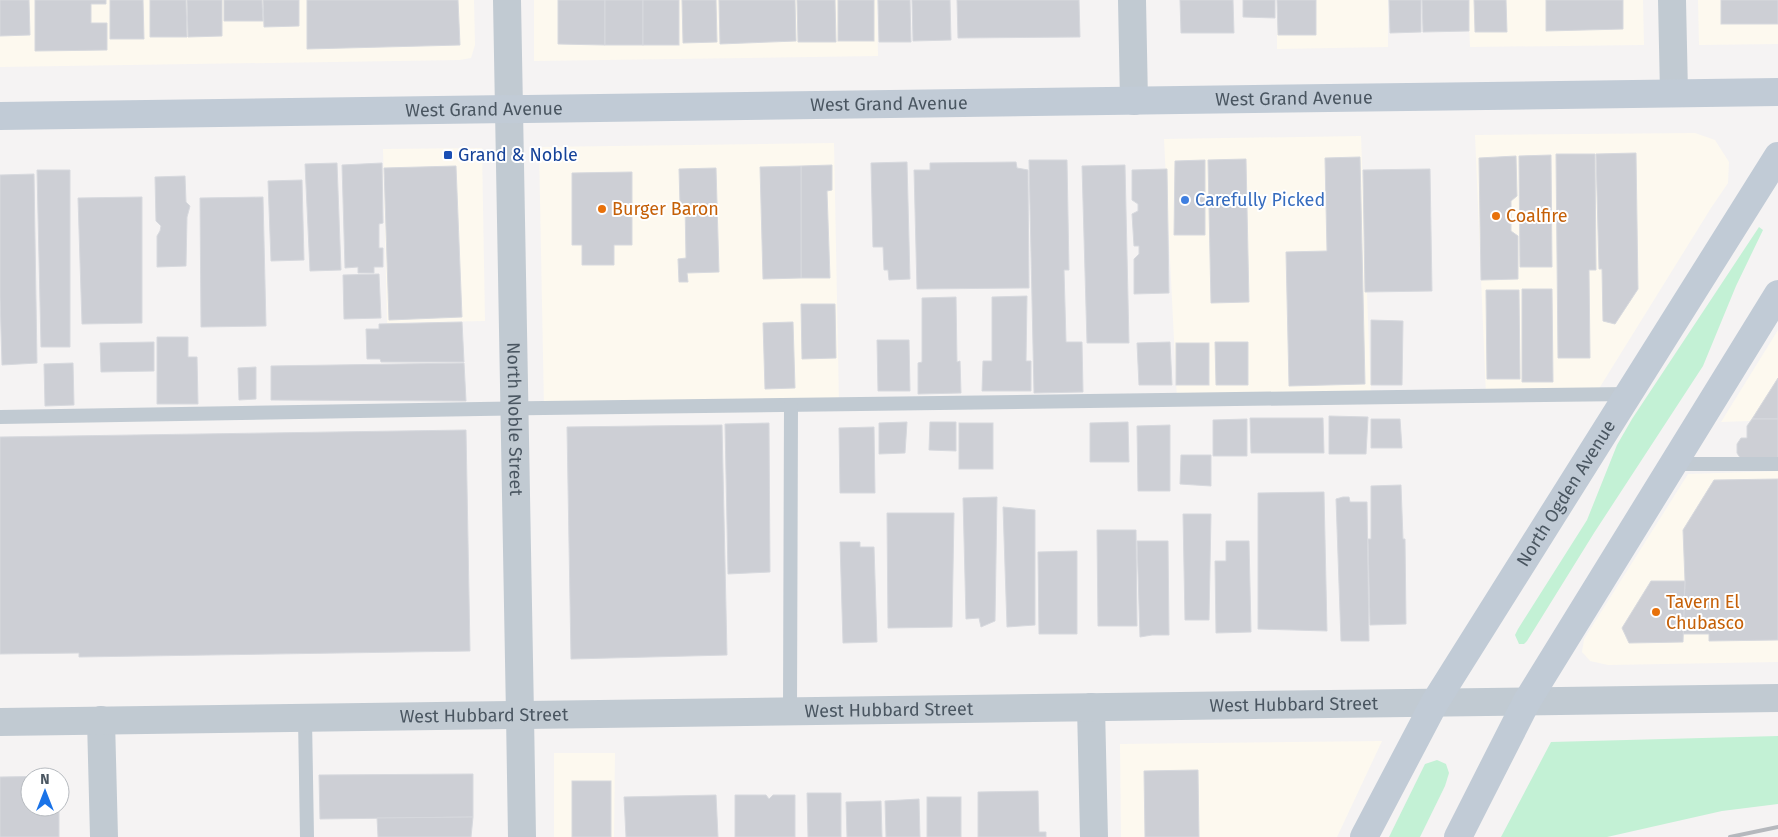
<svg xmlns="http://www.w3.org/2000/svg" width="1778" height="837" viewBox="0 0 1778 837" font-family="'Fira Sans',sans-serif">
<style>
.commercial{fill:#fdf9ef}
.green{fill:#c3f1d5}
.building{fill:#cdcfd5;stroke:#d7d9de}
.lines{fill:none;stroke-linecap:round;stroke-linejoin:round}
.service{stroke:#c1cad2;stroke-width:14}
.minor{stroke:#c1cad2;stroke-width:28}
.tertiary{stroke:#c1cad2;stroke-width:28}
.secondary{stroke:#c1cbd6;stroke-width:28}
.rail{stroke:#b5b8bd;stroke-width:4}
.transit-dot{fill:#1a4fb4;stroke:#fff;stroke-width:2}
.shop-dot{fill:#3f7fe0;stroke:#fff;stroke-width:2}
.food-dot{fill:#e8710a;stroke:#fff;stroke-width:2}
.labels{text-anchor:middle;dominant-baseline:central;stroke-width:4;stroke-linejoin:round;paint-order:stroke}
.street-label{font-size:18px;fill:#4a5661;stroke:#fff}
.transit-label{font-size:18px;fill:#164399;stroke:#fff;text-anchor:start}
.shop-label{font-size:18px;fill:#366cbe;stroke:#fff;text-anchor:start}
.food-label{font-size:18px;fill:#c56008;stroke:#fff;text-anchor:start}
</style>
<rect width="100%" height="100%" fill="#f5f3f3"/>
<!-- commercial -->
<g class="commercial">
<polygon points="0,0 474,0 475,45 471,58 460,60 0,67"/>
<polygon points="534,0 877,0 878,56 534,61"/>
<polygon points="1277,0 1388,0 1388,47 1277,49"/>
<polygon points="1468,0 1643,0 1644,45 1470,47"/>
<polygon points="1698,0 1778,0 1778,44 1699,45"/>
<polygon points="1695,133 1715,140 1729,162 1728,183 1711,208 1595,395 1486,396 1475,135"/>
<polygon points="1361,136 1371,398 1177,400 1164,139"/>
<polygon points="834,143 839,404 544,408 539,147"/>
<polygon points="482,148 485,321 387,323 383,149"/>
<polygon points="1778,330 1778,420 1721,422"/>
<polygon points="1778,471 1778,662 1608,665 1590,661 1582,652 1584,639 1688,474"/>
<polygon points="1382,741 1337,837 1121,837 1120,744"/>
<polygon points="554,753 615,753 614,837 554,837"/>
</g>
<!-- green -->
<g class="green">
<polygon points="1759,227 1763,230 1736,286 1703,366 1594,533 1527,641 1524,644 1519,644 1515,635 1518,629 1587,520 1617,445 1632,419"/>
<polygon points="1778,736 1778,804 1722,811 1607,837 1501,837 1551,742"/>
<polygon points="1437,760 1446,764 1449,773 1445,786 1420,837 1389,837 1425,764"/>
</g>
<!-- building -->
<g class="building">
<polygon points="0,0 29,0 30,35 0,36"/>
<polygon points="35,0 106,0 106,4 91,4 91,23 107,23 107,50 35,51"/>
<polygon points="110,0 143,0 144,39 110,39"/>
<polygon points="150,0 186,0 187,37 150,37"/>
<polygon points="187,0 222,0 222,36 188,37"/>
<polygon points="224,0 262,0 263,21 224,21"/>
<polygon points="263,0 299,0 299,26 264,27"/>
<polygon points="307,0 458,0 460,45 307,49"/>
<polygon points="558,0 605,0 605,45 558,44"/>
<rect x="605" y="0" width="38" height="45"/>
<rect x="643" y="0" width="36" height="45"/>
<polygon points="682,0 716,0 717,42 683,43"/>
<polygon points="719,0 795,0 796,41 720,44"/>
<polygon points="797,0 835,0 836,42 798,42"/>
<rect x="838" y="0" width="36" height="41"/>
<polygon points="878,0 910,0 911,42 879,42"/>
<polygon points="912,0 950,0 951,40 913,41"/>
<polygon points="957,0 1079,0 1080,37 958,38"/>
<polygon points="1180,0 1233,0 1234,33 1181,33"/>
<polygon points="1243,0 1275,0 1275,18 1243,17"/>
<polygon points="1277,0 1316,0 1316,35 1278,35"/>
<polygon points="1389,0 1421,0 1421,32 1390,33"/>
<polygon points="1422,0 1469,0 1469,31 1423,32"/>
<polygon points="1474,0 1506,0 1507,32 1475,32"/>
<polygon points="1546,0 1623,0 1623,29 1546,31"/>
<rect x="1721" y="0" width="57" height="24"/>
<polygon points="1636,153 1638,289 1615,324 1603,321 1602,269 1599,269 1596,154"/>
<polygon points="1556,154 1595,154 1596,270 1589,270 1590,358 1558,358"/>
<polygon points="1551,155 1552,267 1520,267 1519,156"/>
<polygon points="1516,156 1517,196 1511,201 1511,231 1518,236 1518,279 1481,280 1479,158"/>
<polygon points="1360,157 1365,384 1289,386 1286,252 1327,251 1325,158"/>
<polygon points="1246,159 1249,302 1211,303 1208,160"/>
<polygon points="1029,160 1067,160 1069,270 1064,270 1066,342 1082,342 1083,392 1034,393"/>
<polygon points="1205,160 1205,235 1174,235 1175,161"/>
<polygon points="907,162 910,279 889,280 888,270 884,270 883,247 873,247 871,163"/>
<polygon points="1016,162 1017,168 1028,170 1029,288 917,289 914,170 930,170 930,163"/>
<polygon points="337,163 341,270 310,271 305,164"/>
<polygon points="382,163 383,223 379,224 379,248 383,248 383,267 374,267 374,273 358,273 358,267 345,268 342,165"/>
<polygon points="832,165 832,190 827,191 830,278 801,278 801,166"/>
<polygon points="1125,165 1129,343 1087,343 1082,166"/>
<polygon points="456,166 462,317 389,320 384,168"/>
<polygon points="801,166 801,278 763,279 760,167"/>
<polygon points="716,168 719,272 687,273 688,282 679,282 678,259 686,258 685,204 680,204 679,169"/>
<polygon points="1167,169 1169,293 1134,294 1134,259 1139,254 1139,246 1134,246 1132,214 1138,211 1138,204 1132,200 1132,170"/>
<polygon points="1430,169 1432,291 1365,292 1363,170"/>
<polygon points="37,170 70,170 70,347 41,347"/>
<polygon points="632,172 632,245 614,245 614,265 582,265 582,245 572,245 572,173"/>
<polygon points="34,174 37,363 2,365 0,297 0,175"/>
<polygon points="185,176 186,202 190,206 187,217 186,266 157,267 157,236 160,231 161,226 156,221 155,177"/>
<polygon points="302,180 304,260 271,261 268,181"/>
<polygon points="142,197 142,323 82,324 78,198"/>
<polygon points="263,197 266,326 201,327 200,198"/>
<polygon points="379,274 381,318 344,319 343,275"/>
<polygon points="1522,289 1552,289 1553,382 1522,382"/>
<polygon points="1486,290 1519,290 1520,379 1487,379"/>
<polygon points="1027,296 1026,361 1031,361 1031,391 982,391 983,361 992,361 992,297"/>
<polygon points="956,297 957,362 960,361 961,393 918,394 918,363 922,362 922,298"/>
<polygon points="801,304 835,304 836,358 802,359"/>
<polygon points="1371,320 1403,321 1402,385 1371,385"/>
<polygon points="462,322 464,362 381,362 380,359 367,359 366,329 379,329 379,324"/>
<polygon points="793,322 795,388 765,389 763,323"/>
<polygon points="157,337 188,337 188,357 197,357 198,404 157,404"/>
<polygon points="877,340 909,340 910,391 878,391"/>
<polygon points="154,342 154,371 101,372 100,343"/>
<polygon points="1170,342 1172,385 1139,385 1137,343"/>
<polygon points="1215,342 1248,342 1248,385 1216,385"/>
<rect x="1176" y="343" width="33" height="42"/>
<polygon points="73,363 74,405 45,406 44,364"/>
<polygon points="464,363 466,401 271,400 271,366"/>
<polygon points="256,367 256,399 239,400 238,368"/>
<polygon points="1778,378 1778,419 1752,419"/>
<polygon points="1329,416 1368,417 1366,454 1329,454"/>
<polygon points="1250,418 1323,418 1324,453 1251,453"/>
<polygon points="1247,419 1247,456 1213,456 1213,420"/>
<polygon points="1371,419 1400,419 1402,448 1371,448"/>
<polygon points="1752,419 1778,419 1778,459 1741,459 1737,453 1737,444 1741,438 1747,438 1747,426"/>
<polygon points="907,422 905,453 879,454 879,423"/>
<polygon points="930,422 956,422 956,451 929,450"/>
<polygon points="1128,422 1129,462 1090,462 1090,423"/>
<polygon points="769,423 770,572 728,574 725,424"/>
<rect x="959" y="423" width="34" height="46"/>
<polygon points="722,425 727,655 571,659 567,427"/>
<polygon points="1170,425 1170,491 1138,491 1137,426"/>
<polygon points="874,427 875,493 840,493 839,428"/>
<polygon points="466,430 470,651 79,657 79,653 0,654 0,437"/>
<polygon points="1181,455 1211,455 1211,486 1180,484"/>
<polygon points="1778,479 1778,640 1709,641 1709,634 1683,634 1685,581 1683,530 1714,480"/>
<polygon points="1401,485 1403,539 1405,539 1406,624 1370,625 1368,539 1371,539 1371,486"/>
<polygon points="1324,492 1327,631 1258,629 1258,493"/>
<polygon points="997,497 995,621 981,627 979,618 966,619 963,498"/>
<polygon points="1343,497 1349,497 1350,502 1367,502 1369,641 1341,641 1336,499"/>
<polygon points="1003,507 1035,510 1035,625 1007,627"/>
<polygon points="887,513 954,513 952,627 888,628"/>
<polygon points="1183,514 1211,514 1209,620 1185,620"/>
<polygon points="1097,530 1136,530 1137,626 1098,626"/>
<polygon points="1137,541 1168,541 1169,635 1152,635 1140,637"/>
<polygon points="1226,541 1249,541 1251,632 1216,633 1215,561 1226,561"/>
<polygon points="840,542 860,542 860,547 874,547 877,642 843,643"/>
<polygon points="1077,551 1077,634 1039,634 1038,552"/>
<polygon points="1651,581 1685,581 1683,642 1629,643 1622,628"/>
<polygon points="1198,770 1199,837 1145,837 1144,771"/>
<polygon points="473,774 473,817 320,819 319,775"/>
<polygon points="58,776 30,777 30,807 59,807 59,837 0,837 0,777"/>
<rect x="572" y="781" width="39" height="56"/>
<polygon points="1038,791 1039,832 1046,832 1046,837 978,837 978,792"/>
<polygon points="807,793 841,793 841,837 808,837"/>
<polygon points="716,795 718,837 626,837 624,797"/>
<polygon points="735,795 766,795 769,799 773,795 795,795 795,837 735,837"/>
<rect x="927" y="797" width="34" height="40"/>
<polygon points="919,799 920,837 886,837 885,801"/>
<polygon points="881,801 882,837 847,837 846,802"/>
<polygon points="473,817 471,837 378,837 377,818"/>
</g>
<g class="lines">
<!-- service -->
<g class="service">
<polyline points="0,417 544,408 1629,394"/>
<polyline points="1673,464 1778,464"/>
<polyline points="790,710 791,405"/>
<polyline points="305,718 307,837"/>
</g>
<!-- minor -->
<g class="minor">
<polyline points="1132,0 1134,101"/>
<polyline points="1672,0 1674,93"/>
<polyline points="1091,707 1094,837"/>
<polyline points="520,715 522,837"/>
<polyline points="101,720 104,837"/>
</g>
<!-- tertiary -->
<g class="tertiary">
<path id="s1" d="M507 0 520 715"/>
<path id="s2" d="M0 722 1778 698"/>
</g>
<!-- secondary -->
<g class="secondary">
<path id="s3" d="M0 116 1778 92"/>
<path id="s4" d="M1364 837 1435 702 1778 156"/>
<polyline points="1458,837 1527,701 1778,294"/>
</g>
<!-- rail -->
<polyline class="rail" points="1730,837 1778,827"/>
</g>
<!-- markers -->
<rect class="transit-dot" x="443" y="150" width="10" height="10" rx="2.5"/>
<circle class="shop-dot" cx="1185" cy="200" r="5"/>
<g class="food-dot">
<circle cx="602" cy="209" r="5"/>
<circle cx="1496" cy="216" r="5"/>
<circle cx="1656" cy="612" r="5"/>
</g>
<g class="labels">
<!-- street labels -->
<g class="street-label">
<text stroke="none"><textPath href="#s3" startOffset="1294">West Grand Avenue</textPath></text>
<text stroke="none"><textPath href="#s3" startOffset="889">West Grand Avenue</textPath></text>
<text stroke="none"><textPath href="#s3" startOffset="484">West Grand Avenue</textPath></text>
<text stroke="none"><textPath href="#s1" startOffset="419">North Noble Street</textPath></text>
<text stroke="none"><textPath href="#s4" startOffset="399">North Ogden Avenue</textPath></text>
<text stroke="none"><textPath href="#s2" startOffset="1294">West Hubbard Street</textPath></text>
<text stroke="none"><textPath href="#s2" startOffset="889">West Hubbard Street</textPath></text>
<text stroke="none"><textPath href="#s2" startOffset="484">West Hubbard Street</textPath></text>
</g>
<!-- transit labels -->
<g class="transit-label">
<text x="458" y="155">Grand &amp; Noble</text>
</g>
<!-- shop labels -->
<g class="shop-label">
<text x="1195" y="200">Carefully Picked</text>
</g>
<!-- food labels -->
<g class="food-label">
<text x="612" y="209">Burger Baron</text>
<text x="1506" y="216">Coalfire</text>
<text x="1666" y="602">Tavern El<tspan x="1666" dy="21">Chubasco</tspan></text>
</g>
</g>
<!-- north arrow -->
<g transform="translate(45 792)"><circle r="24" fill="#ffffff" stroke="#b7bbc0"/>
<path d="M0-4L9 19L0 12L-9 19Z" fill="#1a73e8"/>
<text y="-8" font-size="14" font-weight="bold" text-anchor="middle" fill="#4a5661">N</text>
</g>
</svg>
